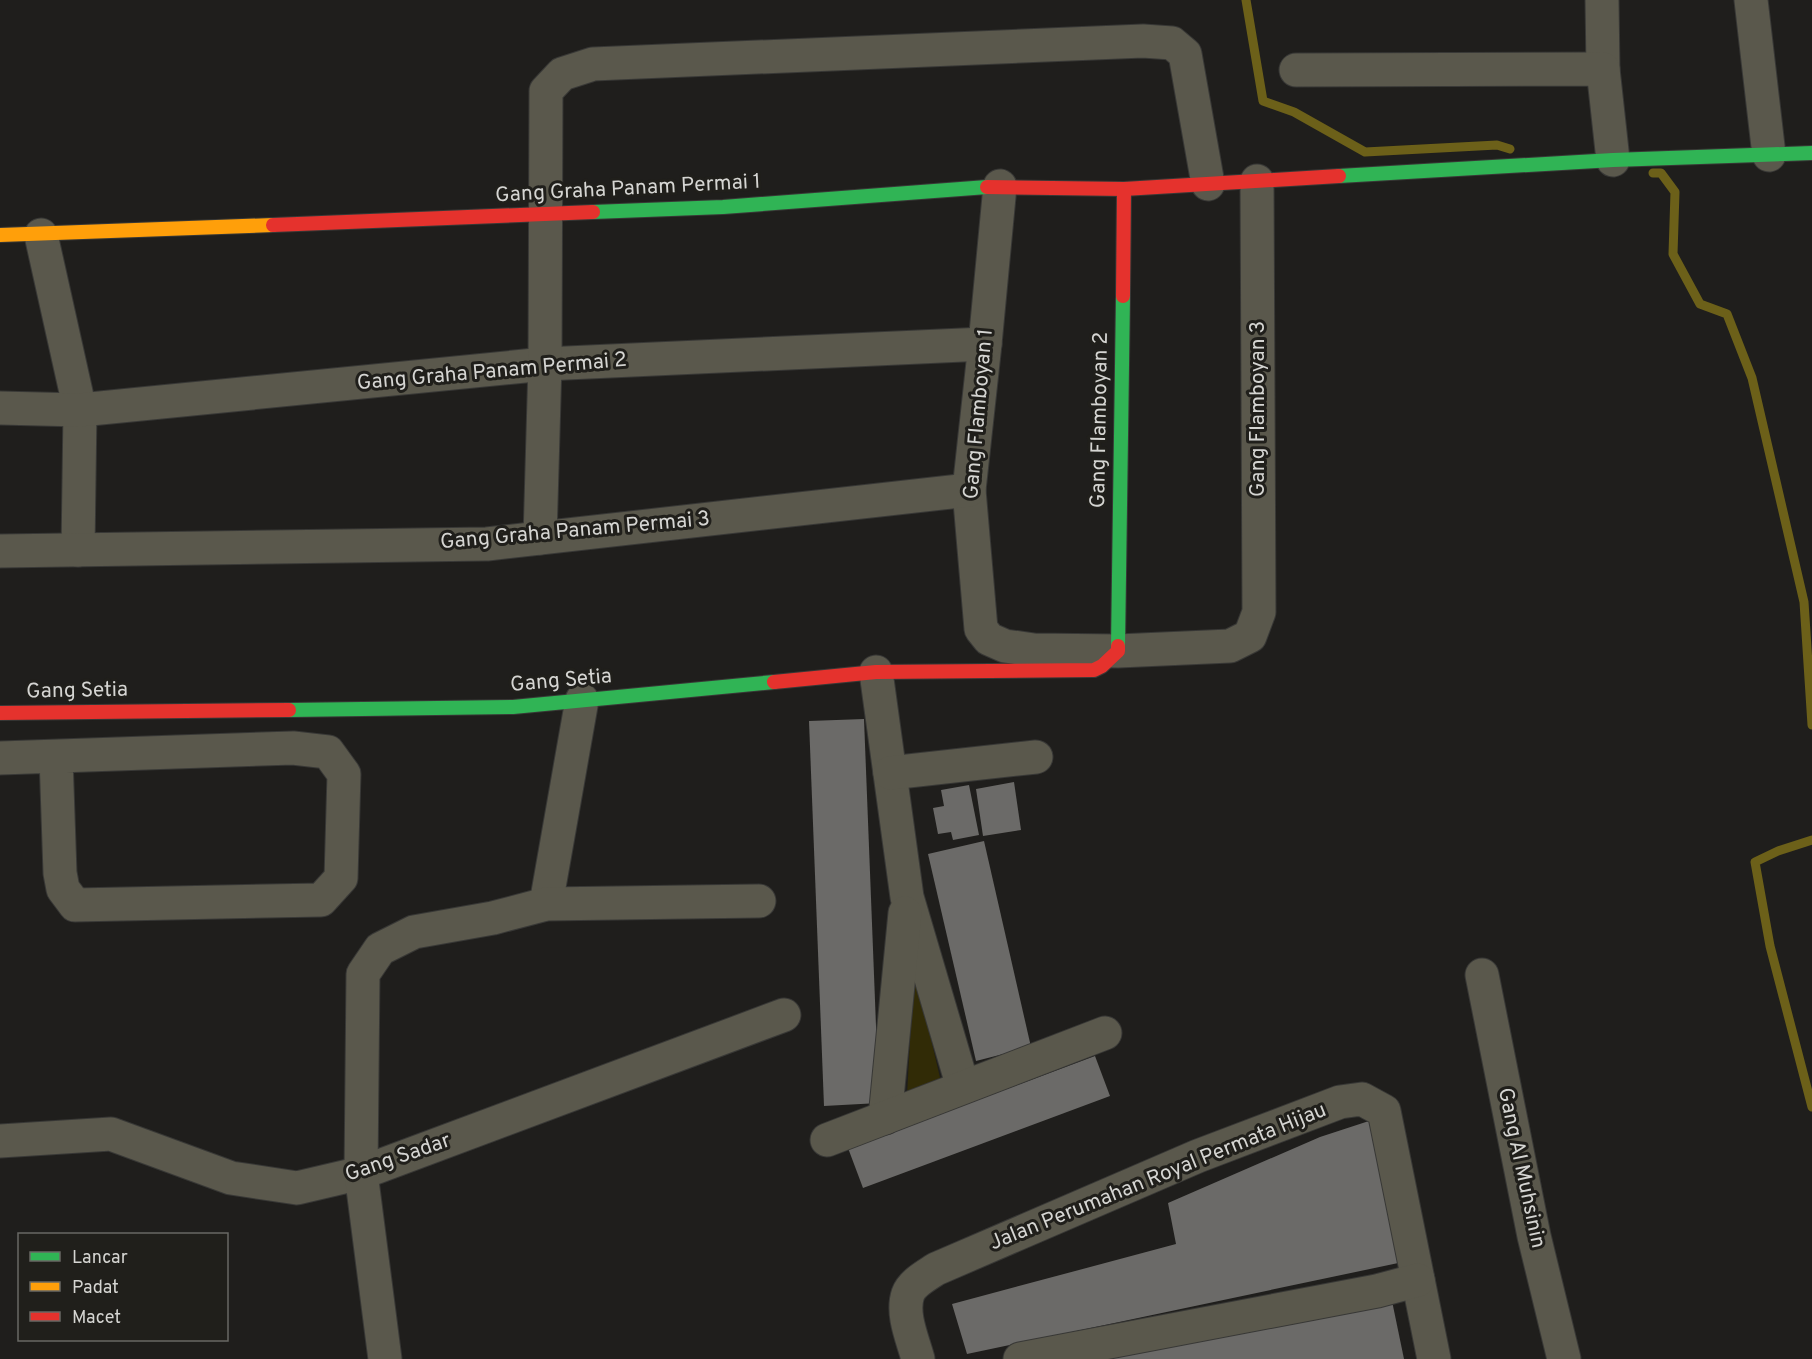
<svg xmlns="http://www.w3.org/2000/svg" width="1812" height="1359" viewBox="0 0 1812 1359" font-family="Overpass,sans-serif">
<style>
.green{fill:#312b06}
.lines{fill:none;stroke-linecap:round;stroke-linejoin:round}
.stream{stroke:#6c6019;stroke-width:9}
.building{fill:#6b6a68}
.street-casing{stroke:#383836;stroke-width:35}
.fast-casing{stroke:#383836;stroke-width:16}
.slow-casing{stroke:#383836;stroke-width:16}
.jam-casing{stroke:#383836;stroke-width:16}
.street{stroke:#5a584c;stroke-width:33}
.fast{stroke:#30b455;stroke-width:14}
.slow{stroke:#ff9f0a;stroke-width:14}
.jam{stroke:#e5322d;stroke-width:14}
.labels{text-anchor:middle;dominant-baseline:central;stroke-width:6;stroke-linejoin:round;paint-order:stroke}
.street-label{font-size:21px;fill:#d5d5d2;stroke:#201f1b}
</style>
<rect width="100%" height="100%" fill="#1f1e1c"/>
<!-- green -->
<polygon class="green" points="914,966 941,1082 907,1096"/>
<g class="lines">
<!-- stream -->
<g class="stream">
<polyline points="1246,0 1263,101 1294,112 1365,152 1497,145 1510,149"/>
<polyline points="1653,173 1661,173 1675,192 1673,254 1700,304 1727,314 1752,378 1804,602 1812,725"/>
<polyline points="1812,840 1778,851 1755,862 1770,946 1812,1107"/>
</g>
</g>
<!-- building -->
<g class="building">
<polygon points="864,719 879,1103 824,1106 809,721"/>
<polygon points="1014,782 1021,830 983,836 976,789"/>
<polygon points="969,785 979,835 953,840 951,832 938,834 933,808 944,806 941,790"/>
<polygon points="984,841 1031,1047 976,1061 928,854"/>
<polygon points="1095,1056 1110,1096 863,1188 848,1148"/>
<polygon points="1372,1120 1403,1262 967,1354 952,1304 1176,1244 1168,1203 1320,1137"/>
<polygon points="1392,1301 1404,1359 1107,1359"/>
</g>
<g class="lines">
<defs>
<g id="street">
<polyline points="1602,0 1603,69"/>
<polyline points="1751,0 1769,155"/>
<polyline points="1296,70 1603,69 1613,160"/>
<polyline points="1000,186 985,344 969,490 981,629 989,639 1005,646 1034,650 1118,651 1230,646 1250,636 1259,612 1257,181"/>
<polyline points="41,235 80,410 78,550"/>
<polyline points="0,408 80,410 545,364 985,344"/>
<polyline points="540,538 545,364 546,91 562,74 593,64 1143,41 1172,43 1185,54 1208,184"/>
<polyline points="0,551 487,544 969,490"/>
<polyline points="876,672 907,897 963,1087"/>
<polyline points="0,758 293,748 328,752 344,774 341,878 321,900 75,905 63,889 60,873 56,757"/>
<polyline points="890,773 1036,757"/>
<polyline points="546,904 582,700"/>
<polyline points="1482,975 1534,1236 1564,1359"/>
<polyline points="885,1118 905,913"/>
<polyline points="827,1140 1105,1033"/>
<polyline points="0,1141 111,1134 231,1178 297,1188 361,1173 784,1015"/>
<polyline points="385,1359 361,1173 363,974 380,949 414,932 493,918 546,904 759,901"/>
<path d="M918 1359C913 1340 901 1314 908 1294 912 1283 927 1275 936 1269L1198 1156 1340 1102 1362 1099 1384 1111 1434 1359"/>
<polyline points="1020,1359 1377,1291 1418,1280"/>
</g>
<g id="fast">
<polyline points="1339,176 1613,160 1812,153"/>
<polyline points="593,212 723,207 987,187"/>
<polyline points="1118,646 1123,296"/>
<polyline points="289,710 513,707 774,682"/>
</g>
<polyline id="slow" points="0,235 273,225"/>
<g id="jam">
<polyline points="987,187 1124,189 1339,176"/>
<polyline points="273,225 593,212"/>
<polyline points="1123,296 1124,189"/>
<polyline points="774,682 876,672 1094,670 1102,666 1118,651 1118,646"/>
<polyline points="0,713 289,710"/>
</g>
</defs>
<!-- street casing -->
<use href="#street" class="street-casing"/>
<!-- fast casing -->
<use href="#fast" class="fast-casing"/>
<!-- slow casing -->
<use href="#slow" class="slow-casing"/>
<!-- jam casing -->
<use href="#jam" class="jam-casing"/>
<!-- street -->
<use href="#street" class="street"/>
<!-- fast -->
<use href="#fast" class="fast"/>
<!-- slow -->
<use href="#slow" class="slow"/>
<!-- jam -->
<use href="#jam" class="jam"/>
</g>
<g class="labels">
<!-- street labels -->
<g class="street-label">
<text transform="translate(628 189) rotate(-3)">Gang Graha Panam Permai 1</text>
<text transform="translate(492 372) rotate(-5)">Gang Graha Panam Permai 2</text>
<text transform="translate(1258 409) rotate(-90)">Gang Flamboyan 3</text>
<text transform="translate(979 414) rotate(-85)">Gang Flamboyan 1</text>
<text transform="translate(1100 420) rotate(-89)">Gang Flamboyan 2</text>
<text transform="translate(575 531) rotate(-5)">Gang Graha Panam Permai 3</text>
<text transform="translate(561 681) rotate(-5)">Gang Setia</text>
<text transform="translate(77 691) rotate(-1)">Gang Setia</text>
<text transform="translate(398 1158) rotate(-19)">Gang Sadar</text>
<text transform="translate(1521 1168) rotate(78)">Gang Al Muhsinin</text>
<text transform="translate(1158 1177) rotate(-22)">Jalan Perumahan Royal Permata Hijau</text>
</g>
</g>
<!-- legend -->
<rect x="18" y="1233" width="210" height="108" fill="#201f1b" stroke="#686864" stroke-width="1.5"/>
<rect x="30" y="1252" width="30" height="9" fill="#30b455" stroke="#686864" stroke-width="1.5"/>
<text x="72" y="1263" font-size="18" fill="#d5d5d2">Lancar</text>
<rect x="30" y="1282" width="30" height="9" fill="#ff9f0a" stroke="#686864" stroke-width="1.5"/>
<text x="72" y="1293" font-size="18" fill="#d5d5d2">Padat</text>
<rect x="30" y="1312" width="30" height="9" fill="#e5322d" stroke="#686864" stroke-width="1.5"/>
<text x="72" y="1323" font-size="18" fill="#d5d5d2">Macet</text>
</svg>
